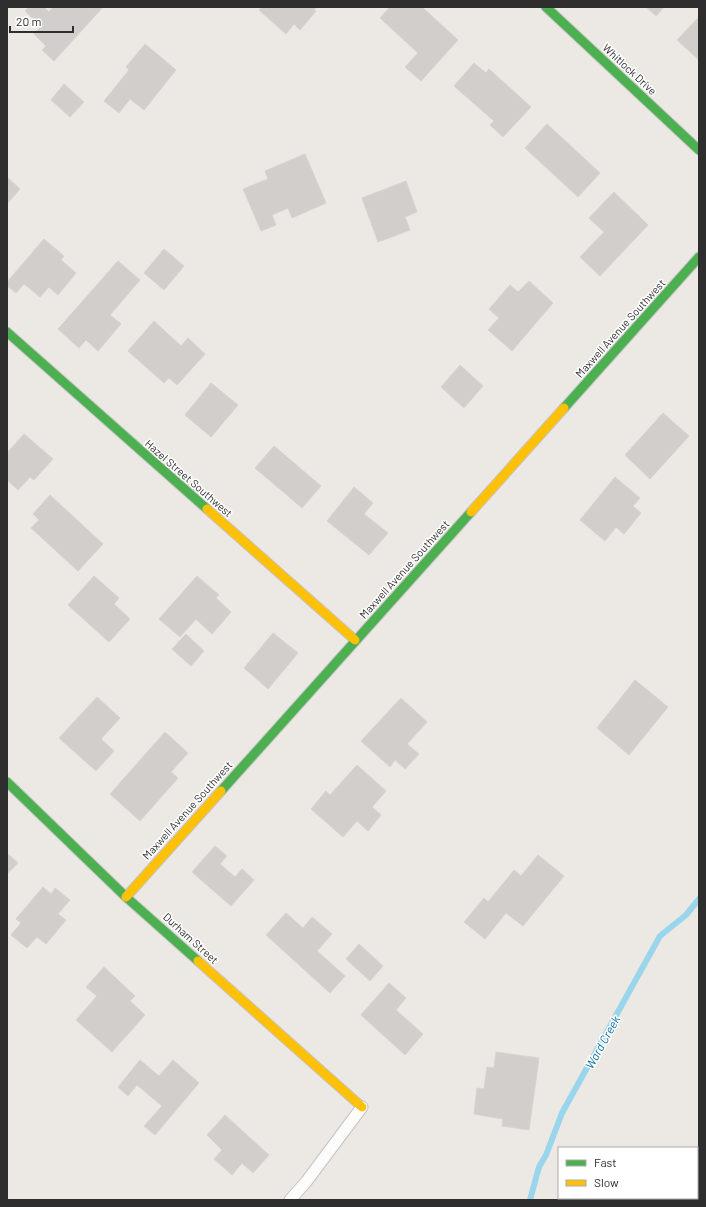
<svg xmlns="http://www.w3.org/2000/svg" width="706" height="1207" viewBox="0 0 706 1207" font-family="Barlow,sans-serif">
<style>
.lines{fill:none;stroke-linecap:round;stroke-linejoin:round}
.stream{stroke:#99d6ec;stroke-width:6}
.building{fill:#d1cecb;stroke:#d7d4d0}
.lane-casing{stroke:#c5c4c5;stroke-width:13}
.fast-casing{stroke:#c5c4c5;stroke-width:11}
.slow-casing{stroke:#c5c4c5;stroke-width:11}
.lane{stroke:#fcfcfb;stroke-width:11}
.fast{stroke:#4caf50;stroke-width:9}
.slow{stroke:#ffc107;stroke-width:9}
.labels{text-anchor:middle;dominant-baseline:central;stroke-width:3;stroke-linejoin:round;paint-order:stroke}
.street-label{font-size:11px;fill:#2e2e2e;stroke:#fff}
.water-label{font-size:12px;font-style:italic;fill:#0d6fa3;stroke:#fff}
</style>
<rect width="100%" height="100%" fill="#ece8e4"/>
<g class="lines">
<!-- stream -->
<polyline class="stream" points="530,1200 539,1167 546,1155 562,1113 660,936 686,915 699,899"/>
</g>
<!-- building -->
<g class="building">
<polygon points="29,7 44,7 49,12 53,7 103,7 54,61 42,50 46,46 34,34 41,26 25,11"/>
<polygon points="262,7 316,7 314,10 316,11 300,30 294,24 286,34 259,10"/>
<polygon points="390,7 422,7 458,40 421,81 405,67 418,53 380,18"/>
<polygon points="646,7 664,7 656,16"/>
<polygon points="699,17 699,60 677,40"/>
<polygon points="145,44 176,70 144,110 130,99 119,113 104,101 129,70 126,67"/>
<polygon points="474,63 486,73 489,69 531,107 503,137 490,125 494,121 454,86"/>
<polygon points="64,84 84,102 70,117 51,100"/>
<polygon points="547,124 600,173 578,197 525,148"/>
<polygon points="305,154 326,203 292,218 288,208 272,215 276,225 261,231 243,189 268,179 265,171"/>
<polygon points="7,177 20,189 7,204"/>
<polygon points="406,181 417,212 405,217 410,230 378,242 362,198"/>
<polygon points="614,192 648,225 600,276 580,257 604,232 589,218"/>
<polygon points="44,239 64,256 61,260 76,273 58,295 49,287 40,297 24,284 16,293 7,286 7,282"/>
<polygon points="164,249 184,266 164,290 144,273"/>
<polygon points="118,261 140,280 110,315 121,324 98,351 86,340 79,348 58,329"/>
<polygon points="529,281 553,303 512,351 488,330 499,318 489,309 510,285 518,292"/>
<polygon points="154,321 181,346 188,338 205,354 177,385 169,378 164,383 128,351"/>
<polygon points="460,365 483,386 464,408 441,387"/>
<polygon points="211,383 238,405 211,437 185,415"/>
<polygon points="663,413 689,436 650,479 625,455"/>
<polygon points="24,434 53,459 34,480 30,477 18,490 7,480 7,453"/>
<polygon points="274,446 321,486 302,508 255,468"/>
<polygon points="615,477 640,498 633,506 641,513 624,534 616,527 605,541 580,520"/>
<polygon points="354,487 373,503 364,514 388,533 369,555 327,521"/>
<polygon points="50,495 103,544 78,571 31,528 39,520 33,514"/>
<polygon points="94,576 119,598 114,604 130,619 109,642 68,605"/>
<polygon points="197,576 219,595 216,598 231,612 212,634 196,619 180,637 159,619"/>
<polygon points="273,633 298,653 268,689 244,668"/>
<polygon points="186,634 204,651 191,666 172,649"/>
<polygon points="635,680 668,707 629,755 597,728"/>
<polygon points="97,697 120,718 101,739 114,751 96,771 59,738"/>
<polygon points="401,698 427,722 407,744 419,754 405,769 395,760 390,767 361,741"/>
<polygon points="165,732 188,753 171,772 178,778 140,821 110,794"/>
<polygon points="357,765 386,791 372,807 381,815 368,831 357,821 343,837 311,809 326,791 330,795"/>
<polygon points="215,846 227,856 220,864 235,877 242,869 254,880 231,906 192,872"/>
<polygon points="7,853 18,863 7,874"/>
<polygon points="538,855 564,876 523,926 506,913 485,939 464,922 484,898 488,902 514,870 521,876"/>
<polygon points="43,887 51,894 55,888 70,900 58,914 66,920 46,944 37,937 27,948 11,935 21,923 16,919"/>
<polygon points="286,913 303,928 312,917 332,934 317,951 345,976 330,993 266,935"/>
<polygon points="359,944 383,966 370,981 346,959"/>
<polygon points="104,967 135,996 130,1001 145,1015 112,1052 76,1020 97,996 86,987"/>
<polygon points="389,983 406,998 396,1010 423,1034 405,1055 361,1015"/>
<polygon points="496,1052 539,1058 529,1130 502,1126 503,1119 474,1114 477,1088 484,1089 487,1067 494,1068"/>
<polygon points="140,1060 159,1076 173,1060 199,1083 155,1135 144,1126 162,1106 137,1085 128,1096 118,1087"/>
<polygon points="225,1115 269,1155 253,1173 242,1163 232,1175 214,1159 222,1150 207,1135"/>
</g>
<g class="lines">
<defs>
<polyline id="lane" points="290,1200 306,1182 362,1107"/>
<g id="fast">
<polyline points="546,7 699,150"/>
<polyline points="7,332 207,509"/>
<polyline points="564,408 699,257"/>
<polyline points="7,782 126,897 198,961"/>
<polyline points="221,791 471,512"/>
</g>
<g id="slow">
<polyline points="207,509 355,640"/>
<polyline points="471,512 564,408"/>
<polyline points="126,897 221,791"/>
<polyline points="198,961 362,1107"/>
</g>
</defs>
<!-- lane casing -->
<use href="#lane" class="lane-casing"/>
<!-- fast casing -->
<use href="#fast" class="fast-casing"/>
<!-- slow casing -->
<use href="#slow" class="slow-casing"/>
<!-- lane -->
<use href="#lane" class="lane"/>
<!-- fast -->
<use href="#fast" class="fast"/>
<!-- slow -->
<use href="#slow" class="slow"/>
</g>
<g class="labels">
<!-- street labels -->
<g class="street-label">
<text transform="translate(630 69) rotate(43)">Whitlock Drive</text>
<text transform="translate(620 328) rotate(-48)">Maxwell Avenue Southwest</text>
<text transform="translate(189 478) rotate(41)">Hazel Street Southwest</text>
<text transform="translate(404 569) rotate(-48)">Maxwell Avenue Southwest</text>
<text transform="translate(187 810) rotate(-48)">Maxwell Avenue Southwest</text>
<text transform="translate(191 938) rotate(42)">Durham Street</text>
</g>
<!-- water labels -->
<g class="water-label">
<text transform="translate(602 1042) rotate(-61)">Ward Creek</text>
</g>
</g>
<!-- border -->
<rect width="706" height="1207" fill="none" stroke="#2e2e2e" stroke-width="16"/>
<!-- legend -->
<rect x="558" y="1147" width="140" height="52" fill="#ffffff" stroke="#ababab"/>
<rect x="566" y="1160" width="20" height="6" fill="#4caf50" stroke="#ababab"/>
<text x="594" y="1167" font-size="12" fill="#2e2e2e">Fast</text>
<rect x="566" y="1180" width="20" height="6" fill="#ffc107" stroke="#ababab"/>
<text x="594" y="1187" font-size="12" fill="#2e2e2e">Slow</text>
<!-- scale -->
<path d="M10 26v6h63v-6" fill="none" stroke="#2e2e2e" stroke-width="2"/>
<text x="16" y="26" font-size="12" fill="#2e2e2e" stroke="#ffffff" stroke-width="3" paint-order="stroke">20 m</text>
</svg>
